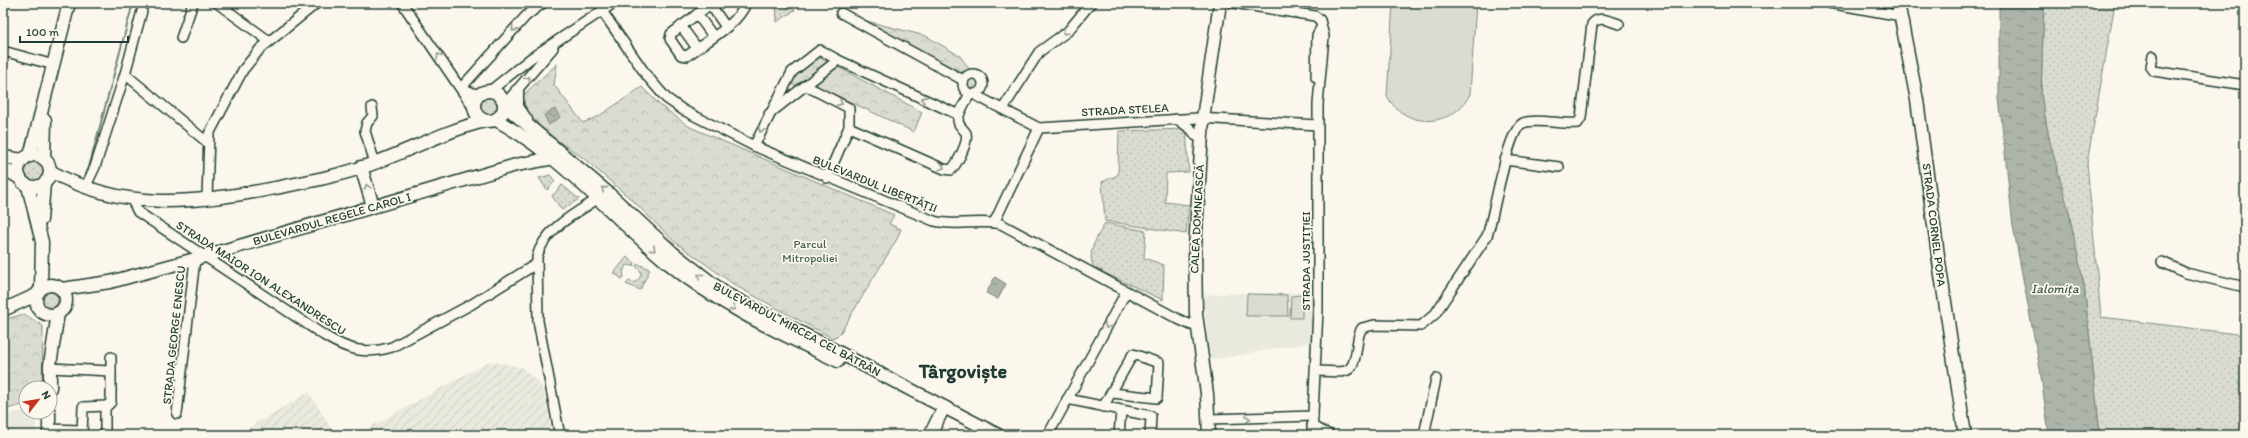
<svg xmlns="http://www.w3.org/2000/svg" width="2248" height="438" viewBox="0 0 2248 438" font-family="Itim,sans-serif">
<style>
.built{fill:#eae9de}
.industrial{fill:url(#industrial-furrows)}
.grass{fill:url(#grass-dots);stroke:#7d8c82}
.park{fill:url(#park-crowns);stroke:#7d8c82}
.pitch{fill:#dbdcd1;stroke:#7d8c82}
.water{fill:url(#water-ripples);stroke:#74847b}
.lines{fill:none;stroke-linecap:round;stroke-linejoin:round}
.stream{stroke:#74847b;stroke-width:2}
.minor-casing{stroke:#1f3d34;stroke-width:12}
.major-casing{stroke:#1f3d34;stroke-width:15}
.minor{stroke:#fbf7ec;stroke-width:9}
.major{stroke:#fbf7ec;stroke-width:12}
.oneway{stroke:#8d9a90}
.labels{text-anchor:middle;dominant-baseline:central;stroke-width:3.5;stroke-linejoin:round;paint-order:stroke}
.street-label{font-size:12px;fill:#1f3d34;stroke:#fbf7ec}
.park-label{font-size:12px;fill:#455d53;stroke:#fbf7ec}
.water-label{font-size:13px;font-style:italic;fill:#425b52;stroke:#fbf7ec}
.town-label{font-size:20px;font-weight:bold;fill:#1f3d34;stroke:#fbf7ec}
</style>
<defs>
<pattern id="industrial-furrows" width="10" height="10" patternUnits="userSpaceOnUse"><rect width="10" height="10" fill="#eae9de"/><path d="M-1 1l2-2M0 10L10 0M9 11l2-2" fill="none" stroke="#c8c9bf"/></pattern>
<pattern id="grass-dots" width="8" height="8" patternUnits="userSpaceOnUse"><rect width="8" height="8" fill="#dbdcd1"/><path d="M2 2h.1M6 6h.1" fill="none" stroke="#bcbeb4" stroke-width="1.8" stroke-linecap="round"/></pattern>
<pattern id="park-crowns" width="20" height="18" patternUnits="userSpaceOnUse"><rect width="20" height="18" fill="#dbdcd1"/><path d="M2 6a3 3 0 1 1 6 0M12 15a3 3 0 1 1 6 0" fill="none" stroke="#bcbeb4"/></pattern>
<pattern id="water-ripples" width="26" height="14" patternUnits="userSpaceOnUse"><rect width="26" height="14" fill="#adb4aa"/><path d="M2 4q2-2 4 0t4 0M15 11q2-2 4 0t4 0" fill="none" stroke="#8c948b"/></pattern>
</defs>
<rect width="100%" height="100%" fill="#fbf7ec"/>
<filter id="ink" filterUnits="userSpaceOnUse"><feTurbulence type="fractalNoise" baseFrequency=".025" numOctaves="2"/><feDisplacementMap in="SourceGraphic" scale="8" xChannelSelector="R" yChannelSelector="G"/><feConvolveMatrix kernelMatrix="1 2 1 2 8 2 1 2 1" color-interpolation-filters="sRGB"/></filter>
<g filter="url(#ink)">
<!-- built -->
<g class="built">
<polygon points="1240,293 1312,293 1312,342 1210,360 1203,295"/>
<polygon points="26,410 35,412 36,435 3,435 3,416"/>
</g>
<!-- industrial -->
<g class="industrial">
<polygon points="490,361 521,367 540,383 545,395 553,435 356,435"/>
<polygon points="309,392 335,435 236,435"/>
</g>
<!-- grass -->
<g class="grass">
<polygon points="776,3 795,10 777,22"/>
<polygon points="2044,3 2115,3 2087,163 2101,317 2245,335 2245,435 2100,435 2084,285 2049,138 2041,95"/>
<circle cx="973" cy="84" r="7"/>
<circle cx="489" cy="106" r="10"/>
<polygon points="1186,129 1189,172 1166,173 1165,202 1189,205 1186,234 1105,221 1102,182 1118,175 1119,131"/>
<circle cx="34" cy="171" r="10"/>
<polygon points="550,175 555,181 547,190 539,178"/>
<polygon points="562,185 579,199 562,210 552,196"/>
<path d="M1105 223 1146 231 1144 258 1164 265 1163 300 1094 268C1086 252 1097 238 1105 223Z"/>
<polygon points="627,257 635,263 634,266 626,265 623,272 624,277 622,279 614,273"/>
<path d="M638 264 650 269 640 290 626 284 629 281 633 283C638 281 641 277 641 272L636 266Z"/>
<circle cx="50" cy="300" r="8"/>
</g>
<!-- park -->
<g class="park">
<polygon points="854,18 926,36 960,56 970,70 961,72"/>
<polygon points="817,56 922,112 914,132 804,80 795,86 790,82 794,75"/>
<polygon points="557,64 554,85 583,123 599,116 642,87 661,106 690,127 894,215 889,224 901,229 897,239 839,335 832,338 736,286 675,242 631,199 582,157 546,133 521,105 522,96"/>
<polygon points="24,314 43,326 42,388 26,388 26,404 3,410 3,320"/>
</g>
<!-- pitch -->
<g class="pitch">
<path d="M1393 3H1476L1470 94C1454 128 1405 130 1387 96Z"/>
<polygon points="1247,294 1287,295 1288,316 1246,316"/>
<polygon points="1302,295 1302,318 1290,318 1291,296"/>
</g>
<!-- water -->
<g class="water">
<polygon points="1999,3 2044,3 2041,95 2049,138 2068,208 2084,285 2100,435 2049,435 2040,369 2013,226 1999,98"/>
<polygon points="555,109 560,117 549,125 544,115"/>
<polygon points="995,277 1006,284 998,299 986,293"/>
</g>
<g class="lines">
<!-- stream -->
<polyline class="stream" points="88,171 133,3"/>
<defs>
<g id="minor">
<polyline points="217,3 269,41"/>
<polyline points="402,3 473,107"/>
<polyline points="1233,3 1315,16 1320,20 1324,36 1318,104 1318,310 1312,435"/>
<polyline points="1829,3 1901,16"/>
<path d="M602 11 647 76 666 98 683 110 754 146 934 221C957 227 980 219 1001 224L1178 319 1191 325H1197"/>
<polyline points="841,13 963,80"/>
<polyline points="697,14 713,36"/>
<polyline points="681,26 697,48"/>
<path d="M726 27 712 7 708 6 671 34 670 39 681 55 687 56C705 42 739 24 746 3"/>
<polyline points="181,38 193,3"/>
<polyline points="3,51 54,65"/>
<polyline points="2153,56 2151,67 2154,71 2245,85"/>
<circle cx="973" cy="84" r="10"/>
<polyline points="125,74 208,143"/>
<polyline points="1316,77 1317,35 1321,28"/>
<path d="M806 86 849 108V127L944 169 951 170C957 164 969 142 966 133 963 128 958 126 958 120 959 111 966 101 970 94"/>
<polyline points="461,88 526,16 543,3"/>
<polyline points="461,88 478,95"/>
<polyline points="490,91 531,58 614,3"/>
<polyline points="973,94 1039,128"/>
<polyline points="504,105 553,48"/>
<polyline points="372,107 373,116 367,123 365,131 375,163"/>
<polyline points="1004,107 1039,52 1068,31 1091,3"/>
<polyline points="769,114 838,60 959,115"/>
<polyline points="1177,119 1191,129 1196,136"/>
<polyline points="1039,128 1198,118 1318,125"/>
<polyline points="754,146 792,72 820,50 838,60"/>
<polyline points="1505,160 1559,167"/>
<polyline points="827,178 849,127"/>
<polyline points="85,188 95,167 125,74 142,11"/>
<polyline points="207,199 209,134 243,70 260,49 317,3"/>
<path d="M132 200 138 212 325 336C348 350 366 355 392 347L472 304 536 264"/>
<polyline points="994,223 1039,128"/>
<polyline points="2162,262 2186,273 2245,287"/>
<polyline points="50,368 111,371"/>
<path d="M1316 371C1345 371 1353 379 1357 346 1358 340 1358 334 1362 328L1374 325 1421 326 1435 314 1487 236C1494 216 1507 130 1523 123 1536 118 1563 125 1578 123L1581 118 1592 24C1599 15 1609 21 1619 24"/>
<polyline points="1067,399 1151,416 1150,435"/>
<polyline points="1103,407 1133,354 1159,363 1157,398 1112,393"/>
<polyline points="177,414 195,259"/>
<polyline points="1209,419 1313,416"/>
<polyline points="1312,426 1330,435"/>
<polyline points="49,429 82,430"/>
<path d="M559 431 538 321 537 257C544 229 576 213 599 198"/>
<polyline points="82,435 83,407 106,406"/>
<polyline points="105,435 105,408 111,402 111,357"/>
<polyline points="1048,435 1126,292"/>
<polyline points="1119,435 1121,411"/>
<polyline points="1424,435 1436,379"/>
</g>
<g id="major">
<polyline points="1898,3 1917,100 1938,255 1965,435"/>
<circle cx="489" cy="106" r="15"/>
<polyline points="517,91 517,107 526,120"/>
<polyline points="504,105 607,192 673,253 726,294 998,435"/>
<path d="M496 120C563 156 610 215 668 263 719 305 778 332 838 361"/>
<circle cx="34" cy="171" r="16"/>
<polyline points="30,156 69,3"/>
<polyline points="3,157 23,160"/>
<polyline points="44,159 45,120"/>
<polyline points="361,167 373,206"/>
<polyline points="3,168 20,178"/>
<path d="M50 171C124 212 195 204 275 188 306 182 339 176 369 165 409 151 444 131 485 121"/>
<polyline points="28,186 42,242 41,288"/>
<polyline points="41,220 44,184"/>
<circle cx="51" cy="300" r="15"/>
<polyline points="62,289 110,282 195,259 516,165 554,158"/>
<polyline points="3,310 36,295"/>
<polyline points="50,388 50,365 58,313"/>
<polyline points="49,435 49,412"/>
<polyline points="930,435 944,407"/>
<polyline points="1209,435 1207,394 1196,314 1195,248 1203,118 1220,3"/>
</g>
</defs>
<!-- minor casing -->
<use href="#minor" class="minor-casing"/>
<!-- major casing -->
<use href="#major" class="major-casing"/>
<!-- minor -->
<use href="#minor" class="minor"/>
<!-- major -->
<use href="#major" class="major"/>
</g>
<!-- one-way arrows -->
<defs><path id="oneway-chevron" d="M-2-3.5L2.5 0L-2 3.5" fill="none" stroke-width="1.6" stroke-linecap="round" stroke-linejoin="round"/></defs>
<g class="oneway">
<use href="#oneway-chevron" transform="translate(514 29) rotate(132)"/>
<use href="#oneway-chevron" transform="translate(1065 32) rotate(137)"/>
<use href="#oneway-chevron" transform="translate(439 56) rotate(-125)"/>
<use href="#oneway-chevron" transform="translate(528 79) rotate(-52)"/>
<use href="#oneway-chevron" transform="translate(924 99) rotate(-156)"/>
<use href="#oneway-chevron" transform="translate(840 103) rotate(27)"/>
<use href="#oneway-chevron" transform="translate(761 130) rotate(116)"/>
<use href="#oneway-chevron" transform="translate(942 167) rotate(19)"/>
<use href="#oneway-chevron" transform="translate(367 187) rotate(-107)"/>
<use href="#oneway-chevron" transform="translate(604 189) rotate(-139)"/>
<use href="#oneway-chevron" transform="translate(653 249) rotate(43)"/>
<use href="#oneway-chevron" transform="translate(700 276) rotate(-142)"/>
<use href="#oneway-chevron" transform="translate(733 308) rotate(29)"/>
<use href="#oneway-chevron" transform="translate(1107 326) rotate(118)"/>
<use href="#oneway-chevron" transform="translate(1248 419) rotate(-1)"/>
</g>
</g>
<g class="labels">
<!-- street labels -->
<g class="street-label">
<text transform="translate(1125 110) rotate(-3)">STRADA STELEA</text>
<text transform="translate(875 184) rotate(22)">BULEVARDUL LIBERTĂȚII</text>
<text transform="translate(332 219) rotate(-16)">BULEVARDUL REGELE CAROL I</text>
<text transform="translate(1197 219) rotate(-87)">CALEA DOMNEASCĂ</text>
<text transform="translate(1934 225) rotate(83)">STRADA CORNEL POPA</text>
<text transform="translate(1306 261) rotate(-90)">STRADA JUSTIȚIEI</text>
<text transform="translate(261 278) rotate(33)">STRADA MAIOR ION ALEXANDRESCU</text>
<text transform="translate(797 329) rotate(28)">BULEVARDUL MIRCEA CEL BĂTRÂN</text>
<text transform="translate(174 335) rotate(-84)">STRADA GEORGE ENESCU</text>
</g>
<!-- park labels -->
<g class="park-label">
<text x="810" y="244">Parcul<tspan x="810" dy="14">Mitropoliei</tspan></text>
</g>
<!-- water labels -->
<g class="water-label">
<text x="2055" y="288">Ialomița</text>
</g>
<!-- town labels -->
<g class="town-label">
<text x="963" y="371">Târgoviște</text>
</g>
</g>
<!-- margin -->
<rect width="2248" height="438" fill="none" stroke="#fbf7ec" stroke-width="16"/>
<rect x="8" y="8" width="2232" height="422" fill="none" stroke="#1f3d34" stroke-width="1.5" filter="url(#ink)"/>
<!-- north arrow -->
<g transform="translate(38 400) rotate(59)"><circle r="19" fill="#fbf7ec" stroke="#a3ada2"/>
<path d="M0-3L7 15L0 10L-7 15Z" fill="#c8321e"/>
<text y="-6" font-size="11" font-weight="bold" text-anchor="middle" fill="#1f3d34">N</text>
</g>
<!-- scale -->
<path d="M20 36v6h108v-6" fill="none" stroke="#1f3d34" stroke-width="2"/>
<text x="26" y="36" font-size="12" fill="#1f3d34" stroke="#fbf7ec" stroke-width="3" paint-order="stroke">100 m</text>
</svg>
